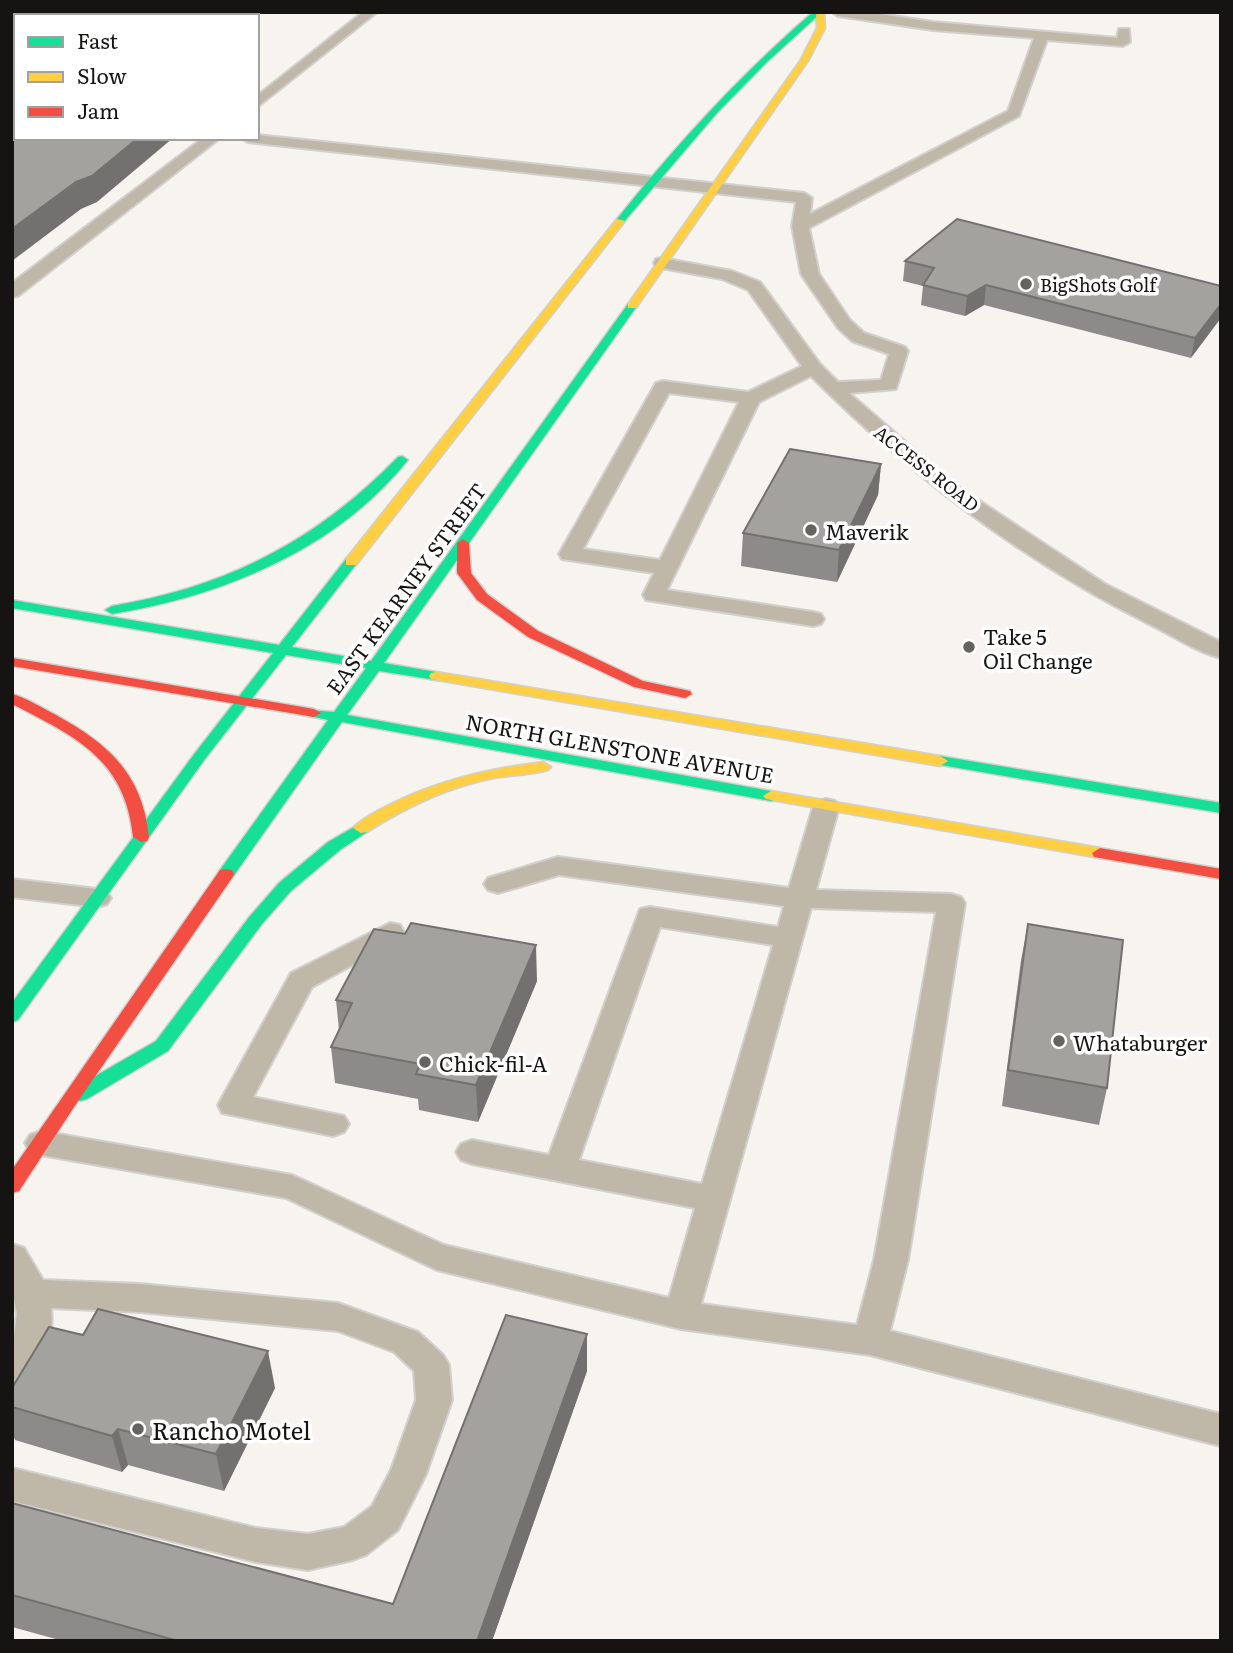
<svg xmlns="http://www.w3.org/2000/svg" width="1233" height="1653" viewBox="0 0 1233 1653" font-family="Literata,serif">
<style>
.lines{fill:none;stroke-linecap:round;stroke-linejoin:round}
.lane-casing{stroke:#d2d0cd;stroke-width:4}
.fast-casing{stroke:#d2d0cd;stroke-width:3}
.slow-casing{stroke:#d2d0cd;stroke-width:3}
.jam-casing{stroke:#d2d0cd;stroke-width:3}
.lane{fill:#bfb8a9;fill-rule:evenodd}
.fast{fill:#16e098;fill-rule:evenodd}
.slow{fill:#ffcf43;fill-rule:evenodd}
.jam{fill:#f24e42;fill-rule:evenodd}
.wall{fill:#8d8b89}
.shaded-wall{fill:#73716f}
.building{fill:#a4a29f;stroke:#73716f;stroke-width:2}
.poi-dot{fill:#656260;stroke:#fff;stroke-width:2.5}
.labels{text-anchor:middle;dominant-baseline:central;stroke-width:7;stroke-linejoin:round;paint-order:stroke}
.far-poi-label{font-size:18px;fill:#161412;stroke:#fff;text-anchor:start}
.far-street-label{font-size:18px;fill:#161412;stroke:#fff}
.poi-label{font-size:21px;fill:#161412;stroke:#fff;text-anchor:start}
.street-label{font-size:21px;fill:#161412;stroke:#fff}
.near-poi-label{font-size:24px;fill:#161412;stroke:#fff;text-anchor:start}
</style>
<rect width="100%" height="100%" fill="#f7f4f0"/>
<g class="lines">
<defs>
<g id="lane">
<polygon points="363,12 377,12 257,107 257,96"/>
<path d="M832 12H866L933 22 1117 38 1119 29H1129L1130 42 1123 46 1047 40 1019 116 809 228 819 274 850 320 864 333 905 347 908 351 896 389 849 393 954 484 1105 584 1221 642V658C1196 652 1172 635 1149 624 1023 561 910 475 811 376L759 402 667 590 813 612 821 614 824 619 821 624 813 626 646 600 643 595 654 573 562 559 559 554 656 383 663 381 748 392 802 366 748 290 722 279 656 267 654 263 656 259 662 258 732 271 760 282 820 364 838 382 881 380 889 354 852 341 838 328 801 274 792 226 796 202 248 142 241 138H257V135L804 193 812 198 810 214 1008 111 1034 38 933 30 838 16ZM669 393 739 402 660 560 583 549Z"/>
<polygon points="203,138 220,138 18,296 12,297 12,283"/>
<path d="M826 799 835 801 839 807 816 890 951 894 961 897 965 903 908 1260 890 1331 1221 1414V1446L870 1355 681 1329 437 1270 286 1198 41 1155 30 1151 25 1143 30 1135 41 1131 292 1175 444 1245 669 1298 695 1208 472 1164 461 1160 456 1152 461 1144 472 1140 549 1155 640 909 650 907 778 927 784 906 559 875 498 893 488 890 484 884 488 878 558 857 789 888 813 807 817 801ZM811 908 936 912 874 1260 857 1325 701 1304ZM660 927 773 945 702 1184 579 1160Z"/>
<polygon points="12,879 97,889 107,892 111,898 107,904 97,907 12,897"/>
<polygon points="390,923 400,925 404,932 400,939 312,987 253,1097 344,1116 349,1124 344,1132 333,1136 222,1113 218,1105 291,973"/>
<path d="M12 1244 24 1248 43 1280 140 1284 338 1303 418 1332 443 1355 449 1365 452 1400 426 1474 398 1530 366 1555 353 1560 308 1570 256 1562 12 1501V1468L256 1528 308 1534 344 1527 372 1506 391 1470 416 1400 414 1371 394 1352 338 1331 140 1312 51 1308C55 1342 41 1374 25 1404L12 1408V1353L17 1314 12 1287Z"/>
</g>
<g id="fast">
<path d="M813 12H822L767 62 717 113 623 223H617V219C677 144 740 75 813 12Z"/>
<polygon points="628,304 637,306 384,663 436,672 443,676 436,680 379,671 347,715 771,791 779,796 776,799 771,801 342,722 232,878 220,878 218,874 220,870 328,720 309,716 307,713 309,710 334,712 366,668 286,655 205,759 18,1020 12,1022 12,1003 195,753 273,653 12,608 12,600 279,645 346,559 351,558 358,562 292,647 371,661"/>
<path d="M402 456 408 460C336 550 222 596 112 614L105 610 112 606C227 587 316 541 398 457Z"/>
<polygon points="940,756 1221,803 1221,813 935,764 932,761 935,758"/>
<polygon points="361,823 367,824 369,828 367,832 340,850 291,891 262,924 168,1051 87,1099 80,1101 73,1099 71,1094 73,1089 156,1041 250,916 279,883 328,842"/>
</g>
<g id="slow">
<polygon points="816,12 824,12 825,28 808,61 636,308 628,308 628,304 800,61 817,28"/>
<polygon points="617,219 625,221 356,565 346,565 346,559"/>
<polygon points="436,672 940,756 948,761 940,766 431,679 429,676 431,673"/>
<path d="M543 762 551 767 548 770C531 775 512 775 494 778 447 787 406 807 367 832L361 833 353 828C361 819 374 813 385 807 435 781 487 769 543 762Z"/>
<polygon points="771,791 1100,848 1108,853 1100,858 766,799 763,796"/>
</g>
<g id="jam">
<polygon points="463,539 469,543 471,573 487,594 538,631 643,681 690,691 692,694 685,698 634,687 528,637 477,600 457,573 457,543"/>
<polygon points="12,658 314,709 321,713 314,717 12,666"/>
<path d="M12 694C27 698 42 708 56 715 110 745 142 774 149 837L147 841 141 842 133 837C125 759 76 737 12 704Z"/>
<polygon points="1100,848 1221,869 1221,879 1094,857 1092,853"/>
<polygon points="226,869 232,870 234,874 232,878 74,1107 19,1191 12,1193 12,1170 220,870"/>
</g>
</defs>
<!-- lane casing -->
<use href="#lane" class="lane-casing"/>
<!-- fast casing -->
<use href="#fast" class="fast-casing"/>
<!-- slow casing -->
<use href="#slow" class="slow-casing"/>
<!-- jam casing -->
<use href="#jam" class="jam-casing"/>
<!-- lane -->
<use href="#lane" class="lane"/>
<!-- fast -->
<use href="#fast" class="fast"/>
<!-- slow -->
<use href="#slow" class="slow"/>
<!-- jam -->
<use href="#jam" class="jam"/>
</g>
<!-- wall -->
<g class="wall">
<polygon points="905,261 1221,286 1191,358 984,305 965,316 921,305 923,286 903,281"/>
<polygon points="881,464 878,495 837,582 741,566 743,533"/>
<polygon points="1028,924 1107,1088 1099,1125 1002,1106 1021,960"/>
<polygon points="537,981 478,1122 419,1110 418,1099 335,1083 331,1047 339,1030 336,1000"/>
<polygon points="587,1334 587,1371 492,1641 63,1641 12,1627 12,1503 393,1604"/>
<polygon points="12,1388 275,1388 224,1491 128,1465 122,1472 15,1440 12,1433"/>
</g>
<!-- shaded-wall -->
<g class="shaded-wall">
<polygon points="258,33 260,57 258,59 260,76 257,78"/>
<polygon points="138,138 173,138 97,202 81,209 12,261 12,229"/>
<polygon points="986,285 984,305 965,316 967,296"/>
<polygon points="1221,304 1221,318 1191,358 1195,338"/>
<polygon points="881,464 878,495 837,582 839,550"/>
<polygon points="536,945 537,981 478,1122 476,1085"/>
<polygon points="587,1334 587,1371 492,1641 477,1641"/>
<polygon points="268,1351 275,1388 224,1491 216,1454"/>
<polygon points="118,1429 128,1465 122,1472 112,1436"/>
</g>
<!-- building -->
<g class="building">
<polygon points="12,12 42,12 78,16 16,16 16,138 138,138 92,176 76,182 12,229"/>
<polygon points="957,219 1221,286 1221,304 1195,338 986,285 967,296 923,285 934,268 905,261"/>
<polygon points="790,449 881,464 839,550 743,533"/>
<polygon points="411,923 536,945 476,1085 416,1074 420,1064 331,1047 352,1003 336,1000 374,929 405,934"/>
<polygon points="1028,924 1123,940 1107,1088 1008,1070"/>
<polygon points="98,1309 268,1351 216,1454 118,1429 112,1436 12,1407 12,1388 49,1327 83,1335"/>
<polygon points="506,1315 587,1334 477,1641 178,1641 12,1595 12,1503 393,1604"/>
</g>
<!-- markers -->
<g class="poi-dot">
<circle cx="1026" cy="284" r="7"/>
<circle cx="811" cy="530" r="7"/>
<circle cx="969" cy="647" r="7"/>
<circle cx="1059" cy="1041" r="7"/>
<circle cx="425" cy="1062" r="7"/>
<circle cx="138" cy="1429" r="7"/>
</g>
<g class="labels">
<!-- far-poi labels -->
<g class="far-poi-label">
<text x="1040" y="284">BigShots Golf</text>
</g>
<!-- far-street labels -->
<g class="far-street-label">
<text transform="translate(927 468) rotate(38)">ACCESS ROAD</text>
</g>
<!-- poi labels -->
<g class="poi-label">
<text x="825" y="530">Maverik</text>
<text x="983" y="635">Take 5<tspan x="983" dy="24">Oil Change</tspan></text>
<text x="1073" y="1041">Whataburger</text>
<text x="439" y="1062">Chick-fil-A</text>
</g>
<!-- street labels -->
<g class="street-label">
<text transform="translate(405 588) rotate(-54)">EAST KEARNEY STREET</text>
<text transform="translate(620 747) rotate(10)">NORTH GLENSTONE AVENUE</text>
</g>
<!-- near-poi labels -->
<g class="near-poi-label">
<text x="152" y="1429">Rancho Motel</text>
</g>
</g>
<!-- border -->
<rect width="1233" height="1653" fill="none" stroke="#161412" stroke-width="28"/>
<!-- legend -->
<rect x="14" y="14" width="245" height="126" fill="#ffffff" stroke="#a2a1a0" stroke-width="2"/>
<rect x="28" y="37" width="35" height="10" fill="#16e098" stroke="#a2a1a0" stroke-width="2"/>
<text x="77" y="49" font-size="21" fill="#161412">Fast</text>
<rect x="28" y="72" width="35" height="10" fill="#ffcf43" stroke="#a2a1a0" stroke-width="2"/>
<text x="77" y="84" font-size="21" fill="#161412">Slow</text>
<rect x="28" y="107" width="35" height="10" fill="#f24e42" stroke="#a2a1a0" stroke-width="2"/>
<text x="77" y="119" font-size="21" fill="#161412">Jam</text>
</svg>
